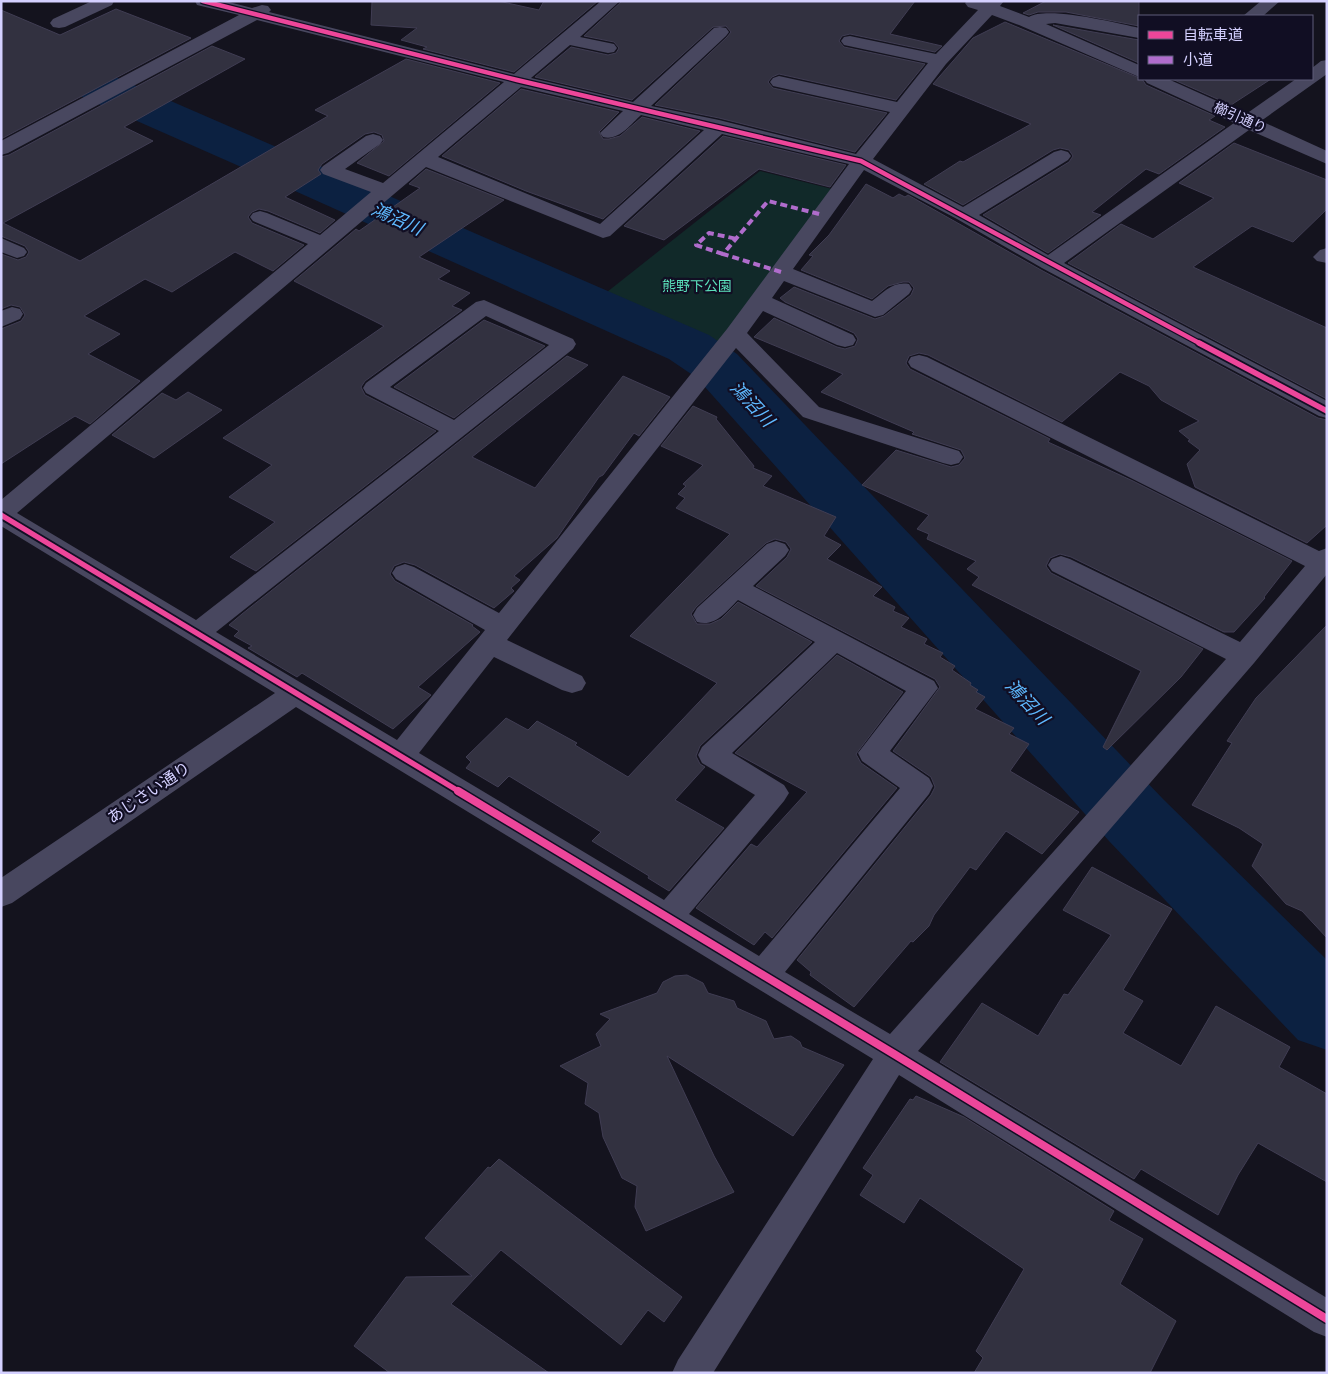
<svg xmlns="http://www.w3.org/2000/svg" width="1328" height="1374" viewBox="0 0 1328 1374" font-family="'Nunito Sans','Noto Sans JP',sans-serif">
<style>
.green{fill:#112929}
.lines{fill:none;stroke-linecap:round;stroke-linejoin:round}
.river{fill:#0c2141;fill-rule:evenodd}
.building{fill:#323140;stroke:#403d53}
.minor{fill:#48475f;fill-rule:evenodd}
.quiet{stroke:#b06ccc;stroke-width:4;stroke-dasharray:7 4;stroke-linecap:butt}
.cycleway-far2-casing{stroke:#110e23;stroke-width:7}
.cycleway-far1-casing{stroke:#110e23;stroke-width:9}
.cycleway-casing{stroke:#110e23;stroke-width:11}
.cycleway-far2{stroke:#ed469a;stroke-width:4.5}
.cycleway-far1{stroke:#ed469a;stroke-width:5.5}
.cycleway{stroke:#ed469a;stroke-width:8}
.labels{text-anchor:middle;dominant-baseline:central;stroke-width:4.5;stroke-linejoin:round;paint-order:stroke}
.far-street-label{font-size:14px;fill:#d4d0ff;stroke:#110e23}
.far-park-label{font-size:14px;fill:#5be0bb;stroke:#110e23}
.street-label{font-size:16px;fill:#d4d0ff;stroke:#110e23}
.water-label{font-size:18px;font-style:italic;fill:#5eb9ff;stroke:#110e23}
</style>
<rect width="100%" height="100%" fill="#14131e"/>
<!-- green -->
<polygon class="green" points="760,171 832,189 711,354 694,342 602,296"/>
<g class="lines">
<!-- river -->
<polygon class="river" points="12,35 28,39 709,335 737,354 1163,799 1327,960 1327,1050 1298,1040 1109,841 697,378 669,359 275,182 1,61 1,38"/>
</g>
<!-- building -->
<g class="building">
<polygon points="372,1 498,1 539,10 544,1 598,1 514,72 423,49 427,47 401,40 417,28 371,25"/>
<polygon points="622,1 915,1 890,34 942,46 935,52 850,34 842,36 839,41 844,47 925,64 896,100 779,74 772,77 768,82 773,88 887,113 855,152 719,118 655,105 727,37 731,32 726,26 713,27 632,100 535,77 571,47 608,55 616,53 619,48 614,42 584,36"/>
<polygon points="1046,1 1139,1 1139,26 1066,12 1038,12 1029,15 1023,13"/>
<polygon points="116,9 191,38 1,139 1,10 60,35"/>
<polygon points="1005,22 1142,79 1146,85 1215,116 1209,120 1225,127 1159,174 1146,169 1092,212 1101,215 1048,253 983,215 1069,162 1073,156 1069,150 1060,148 1053,150 963,205 924,184 960,161 963,162 1031,124 933,84 973,38"/>
<polygon points="1053,25 1139,40 1139,63"/>
<polygon points="212,46 245,59 124,127 153,141 3,223 80,261 328,116 315,110 406,59 500,83 389,176 357,163 384,141 382,135 374,132 365,134 322,164 318,170 321,174 285,197 335,220 320,233 268,211 259,209 252,212 248,217 252,223 304,245 273,271 235,252 172,292 145,279 84,316 120,334 88,354 140,381 90,424 75,416 1,464 1,329 21,321 25,315 20,307 11,305 1,309 1,254 18,260 26,257 29,252 25,246 1,236 1,157 9,155"/>
<polygon points="1172,79 1271,79 1231,105"/>
<polygon points="521,89 619,112 599,132 603,139 609,139 620,136 642,117 700,131 603,219 526,191 442,156"/>
<polygon points="723,136 846,165 830,187 759,169 664,240 624,226"/>
<polygon points="1234,143 1327,180 1327,209 1293,242 1252,226 1193,267 1327,328 1327,399 1068,263 1121,224 1153,239 1214,198 1179,183"/>
<polygon points="426,169 504,200 419,257 450,271 438,279 470,293 452,306 462,310 365,381 361,387 365,395 436,431 256,571 230,557 275,522 229,497 272,465 223,438 384,326 294,281 356,229 359,231 420,188 409,184"/>
<polygon points="866,184 893,198 899,194 905,197 908,195 1041,270 1318,418 1327,420 1327,525 1307,543 1195,487 1187,464 1200,450 1188,441 1190,440 1179,431 1199,421 1161,400 1149,386 1120,372 1062,422 928,355 919,353 909,356 906,363 910,369 1050,439 1048,442 1133,481 1292,561 1264,597 1265,598 1234,632 1224,632 1071,557 1060,554 1050,558 1046,566 1051,573 1203,649 1181,677 1107,750 1103,747 1141,671 972,585 979,577 967,569 976,561 927,539 929,534 917,529 929,515 862,485 896,450 951,467 959,465 965,458 961,450 912,434 914,432 821,392 843,374 754,337 774,318 837,347 845,349 855,346 858,339 854,333 785,302 780,298 794,287 875,319 884,316 911,295 914,288 909,282 903,282 888,286 872,299 801,270 813,256 809,255 829,235"/>
<polygon points="484,320 545,346 454,418 394,387"/>
<polygon points="567,356 588,365 472,457 535,488 623,376 670,397 639,436 634,433 603,475 599,477 557,538 514,576 520,580 511,588 514,591 494,608 415,565 404,562 394,566 390,574 395,581 473,625 472,626 480,632 418,687 431,695 393,729 302,673 297,677 248,648 252,646 234,636 239,631 229,625 242,614"/>
<polygon points="188,392 222,410 154,458 112,435 162,393 176,400"/>
<polygon points="693,406 717,417 716,419 754,466 753,468 772,476 763,486 836,517 824,536 841,545 827,559 882,587 873,596 895,607 893,611 909,618 901,627 927,639 924,644 943,653 940,657 955,666 952,670 971,683 970,685 978,690 976,692 985,697 975,709 1014,728 1009,734 1029,744 1010,771 1079,812 1042,854 1006,831 976,870 970,867 934,915 929,926 913,942 911,941 854,1007 810,975 811,972 797,960 931,795 935,787 931,777 893,751 940,687 935,679 756,586 787,557 791,549 786,542 775,539 766,543 696,607 691,614 697,624 710,624 721,619 738,602 812,642 700,746 696,756 700,764 705,767 675,800 724,828 669,891 648,878 649,876 592,841 601,832 509,776 498,787 466,768 471,762 466,757 506,718 528,730 537,721 577,743 575,745 628,777 717,683 630,636 730,534 676,508 685,498 678,494 686,486 683,484 703,465 661,446"/>
<polygon points="1327,625 1327,938 1302,911 1286,904 1252,866 1263,844 1239,828 1192,805 1232,743 1227,741 1256,698"/>
<polygon points="837,655 903,692 856,754 861,763 897,788 772,938 765,932 754,945 696,908 751,844 757,847 807,792 735,753"/>
<polygon points="1092,867 1172,909 1123,990 1143,1001 1123,1033 1181,1066 1216,1006 1290,1047 1279,1067 1327,1094 1327,1182 1258,1143 1238,1175 1218,1215 1141,1169 1134,1179 940,1062 982,1003 1038,1036 1064,994 1068,995 1111,935 1063,910"/>
<polygon points="687,975 703,983 708,993 734,1001 737,1008 766,1021 774,1039 791,1036 800,1042 802,1047 844,1065 793,1136 667,1056 714,1156 734,1192 646,1231 635,1207 637,1186 622,1178 603,1137 599,1113 585,1104 588,1083 560,1066 601,1046 596,1034 610,1019 600,1014 657,993 663,982 675,976"/>
<polygon points="916,1096 964,1117 1114,1211 1109,1220 1143,1239 1120,1284 1176,1321 1150,1373 974,1373 983,1358 976,1351 1024,1269 920,1198 904,1223 860,1195 873,1175 863,1168 910,1099 913,1100"/>
<polygon points="499,1159 682,1297 664,1322 648,1310 621,1345 501,1250 451,1304 549,1373 390,1373 354,1346 406,1277 472,1276 425,1238 488,1167 490,1168"/>
</g>
<g class="lines">
<!-- minor -->
<g class="minor">
<polygon points="92,1 114,1 112,5 65,27 59,28 53,27 50,23 53,19"/>
<path d="M195 1H225L252 8 262 5 268 6 271 10 269 12 514 74 601 1H620L580 37 614 44 617 48 614 52 608 53 570 45 531 78 633 102 714 28 720 27 726 28 729 32 726 36 651 106 719 120 856 154 890 112 773 86 770 82 773 78 779 76 897 102 928 63 844 45 841 41 844 37 850 36 936 54 978 10 968 7 965 3 967 1H1004L1000 6 1029 17C1048 6 1116 23 1139 28V38L1055 23 1046 24 1139 65V77L1019 25 992 15 946 64 873 159 963 207 1054 152 1061 150 1068 152 1071 156 1068 160 979 215 1048 255 1234 123 1147 83 1144 79H1168L1246 114 1296 79H1312V68L1321 61 1327 60V74L1261 121 1327 151V164L1249 130 1064 263 1327 401V418L1319 416 1042 268 957 219 864 170 793 269 872 301C884 292 893 281 909 284L912 289 909 294 883 315 875 317 784 281 772 298 853 335 856 340 853 345 845 347 837 345 763 311 747 333 819 407 959 451 963 457 959 463 951 465 943 463 803 417 736 348 507 640 582 676 586 683 582 690 572 693 562 690 494 657 419 753 664 900 755 795 702 763 698 755 702 747 815 642 738 600C725 613 715 627 697 622L693 615 697 608 767 544 776 541 785 544 789 550 785 556 753 586 934 681 938 688 890 751 929 778 933 786 929 794 785 972 890 1034 1226 659 1052 571 1048 565 1052 559 1061 556 1070 559 1240 642 1305 566 911 367 908 362 911 357 919 355 927 357 1319 551 1327 548V574L1254 663 918 1051 1327 1298V1337L1314 1332 899 1075 713 1373H672L678 1360 873 1059 296 707 12 903 1 907V878L275 693 1 526V500L308 244 253 221 250 217 253 213 260 211 267 213 320 235 371 192 323 174 320 170 323 166 366 136 373 134 380 136 383 140 380 144 345 169 383 183 504 82 257 20 8 153 1 155V141L239 15 197 5ZM521 87 623 111 600 133 603 137C619 141 630 125 641 115L704 130 600 224 438 157ZM722 134 849 164 727 329 499 613 414 567 405 564 396 567 392 573 396 579 485 630 397 740 216 632 573 349 576 344 573 339 484 300 476 302 366 383 363 388 366 393 439 431 196 620 17 513 426 167 603 238 610 236ZM486 316 549 345 454 420 390 387ZM837 653 906 691 858 753 862 761 900 788 759 956 689 914 784 801 789 793 784 785 732 753Z"/>
<polygon points="1261,1 1280,1 1263,16 1243,16"/>
<polygon points="1,238 24,248 27,252 24,256 17,258 1,252"/>
<polygon points="1327,248 1327,263 1317,261 1313,257 1320,250"/>
<polygon points="12,307 20,309 23,314 20,319 1,327 1,311"/>
</g>
<!-- quiet -->
<g class="quiet">
<polyline points="723,254 696,245 709,233 737,239"/>
<polyline points="781,272 723,254 768,201 823,215"/>
</g>
<defs>
<polyline id="cycleway-far2" points="203,1 517,80 861,161 1201,344"/>
<g id="cycleway-far1">
<polyline points="1199,343 1327,411"/>
<polyline points="1,515 460,792"/>
</g>
<polyline id="cycleway" points="458,791 894,1054 1327,1319"/>
</defs>
<!-- cycleway-far2 casing -->
<use href="#cycleway-far2" class="cycleway-far2-casing"/>
<!-- cycleway-far1 casing -->
<use href="#cycleway-far1" class="cycleway-far1-casing"/>
<!-- cycleway casing -->
<use href="#cycleway" class="cycleway-casing"/>
<!-- cycleway-far2 -->
<use href="#cycleway-far2" class="cycleway-far2"/>
<!-- cycleway-far1 -->
<use href="#cycleway-far1" class="cycleway-far1"/>
<!-- cycleway -->
<use href="#cycleway" class="cycleway"/>
</g>
<g class="labels">
<!-- far-street labels -->
<g class="far-street-label">
<text transform="translate(1240 118) rotate(24)">櫛引通り</text>
</g>
<!-- far-park labels -->
<g class="far-park-label">
<text x="697" y="286">熊野下公園</text>
</g>
<!-- street labels -->
<g class="street-label">
<text transform="translate(149 793) rotate(-34)">あじさい通り</text>
</g>
<!-- water labels -->
<g class="water-label">
<text transform="translate(397 219) rotate(24)">鴻沼川</text>
<text transform="translate(752 404) rotate(47)">鴻沼川</text>
<text transform="translate(1027 702) rotate(47)">鴻沼川</text>
</g>
</g>
<!-- border -->
<rect width="1328" height="1374" fill="none" stroke="#d4d0ff" stroke-width="5"/>
<!-- legend -->
<rect x="1138" y="15" width="175" height="65" fill="#110e23" stroke="#5f5c7b"/>
<rect x="1148" y="31" width="25" height="8" fill="#ed469a" stroke="#5f5c7b"/>
<text x="1183" y="40" font-size="15" fill="#d4d0ff">自転車道</text>
<rect x="1148" y="56" width="25" height="8" fill="#b06ccc" stroke="#5f5c7b"/>
<text x="1183" y="65" font-size="15" fill="#d4d0ff">小道</text>
</svg>
